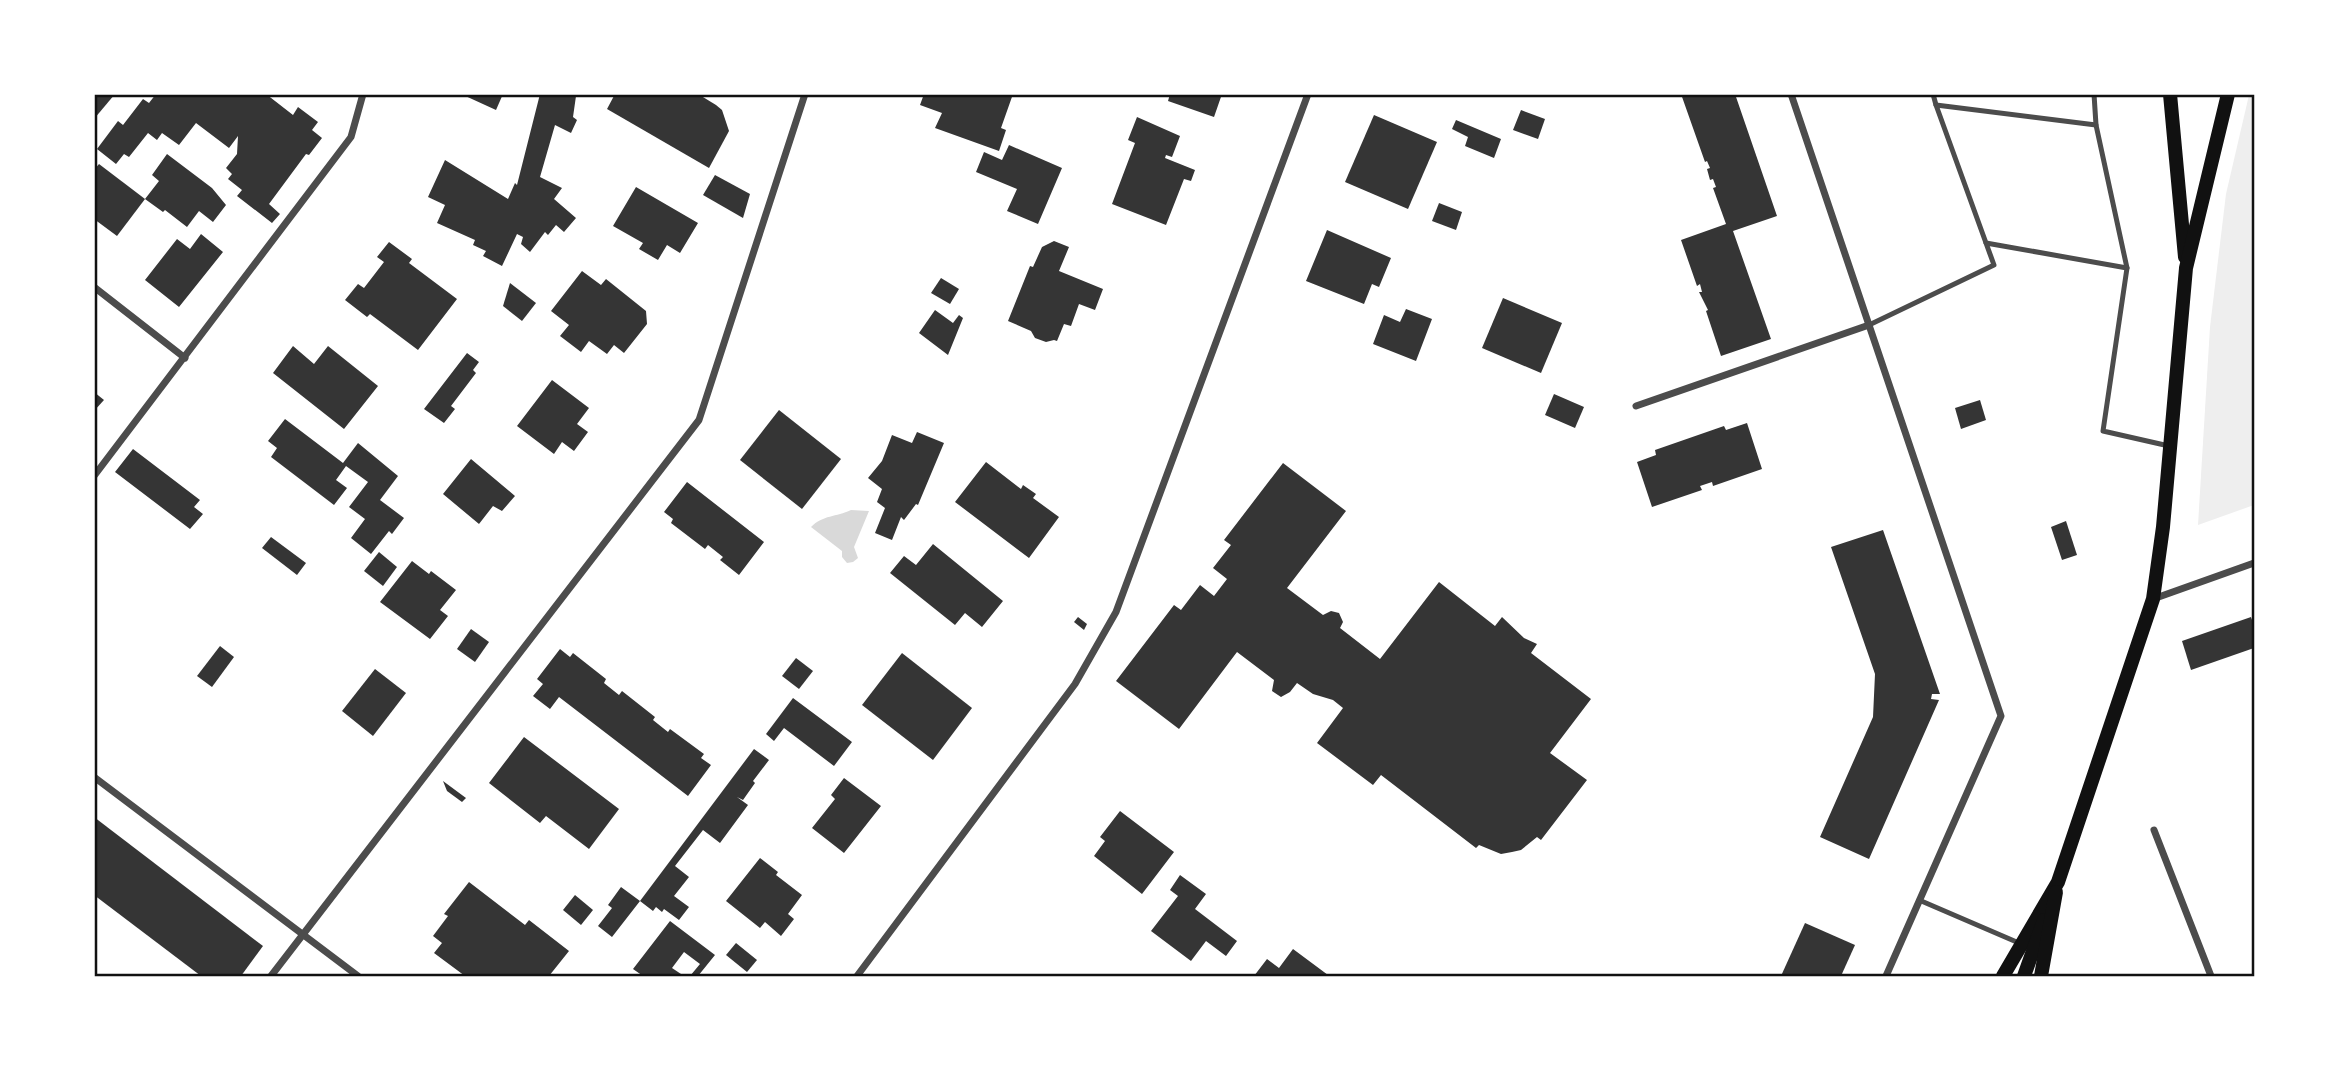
<svg xmlns="http://www.w3.org/2000/svg" width="2349" height="1071" viewBox="0 0 2349 1071" font-family="'Fira Sans Condensed',sans-serif">
<style>
.green{fill:#eee}
.water{fill:#d9d9d9}
.building{fill:#353535}
.lines{fill:none;stroke-linecap:round;stroke-linejoin:round}
.service{stroke:#4c4c4c;stroke-width:5}
.minor{stroke:#4c4c4c;stroke-width:7}
.secondary{stroke:#111;stroke-width:14}
.neatline{fill:none;stroke:#111;stroke-width:2.5}
</style>
<rect width="100%" height="100%" fill="#fff"/>
<!-- green -->
<polygon class="green" points="2249,95 2254,95 2254,505 2198,525 2210,327 2226,194"/>
<!-- water -->
<path class="water" d="M851 510 869 511 854 547 858 558 853 562 847 563 842 557V551L811 527C823 515 836 517 851 510Z"/>
<!-- building -->
<g class="building">
<polygon points="94,94 115,94 94,119"/>
<polygon points="156,94 266,94 293,115 298,107 318,122 312,130 322,138 309,155 306,154 269,204 280,214 272,223 237,196 242,190 228,179 232,174 226,168 237,154 238,136 229,148 196,123 179,145 162,133 157,140 148,133 129,157 124,154 116,164 97,149 118,121 123,125 143,99 149,103"/>
<polygon points="461,94 503,94 496,110"/>
<polygon points="540,94 576,96 573,117 577,120 571,133 555,125 540,177 562,188 554,199 576,218 564,232 556,225 548,235 545,232 530,252 521,244 523,237 517,234 502,266 483,256 486,251 473,245 475,240 437,223 445,205 428,197 445,160 508,199 515,183 517,185"/>
<polygon points="615,94 698,94 716,105 722,110 729,131 709,168 607,109"/>
<polygon points="924,94 1013,94 1001,128 1006,130 999,151 935,128 942,113 920,105"/>
<polygon points="1170,94 1222,94 1214,117 1168,101"/>
<polygon points="1681,94 1735,94 1777,216 1733,231 1771,339 1721,356 1706,311 1708,310 1699,292 1702,292 1700,284 1697,286 1681,240 1726,224 1713,188 1716,187 1713,179 1710,180 1707,169 1710,168 1707,161 1705,162"/>
<polygon points="1521,110 1545,119 1538,139 1513,130"/>
<polygon points="1374,115 1437,142 1408,209 1345,182"/>
<polygon points="1137,117 1180,136 1172,157 1166,155 1165,158 1195,170 1191,181 1184,179 1166,225 1112,204 1135,143 1128,140"/>
<polygon points="1456,120 1501,139 1494,158 1465,146 1468,137 1452,129"/>
<polygon points="1009,145 1062,168 1038,224 1007,211 1017,189 976,172 984,152 1002,160"/>
<polygon points="167,154 212,188 226,205 213,222 199,211 187,227 165,210 163,212 145,199 159,181 152,175"/>
<polygon points="99,164 145,199 117,236 94,219 94,170"/>
<polygon points="715,175 750,194 743,218 703,195"/>
<polygon points="636,187 698,223 680,253 667,245 658,260 639,249 643,243 613,226"/>
<polygon points="1439,203 1462,212 1456,230 1432,221"/>
<polygon points="1327,230 1391,258 1379,287 1372,284 1364,304 1306,281"/>
<polygon points="201,234 223,252 179,307 145,280 177,239 190,249"/>
<polygon points="1054,241 1069,247 1059,271 1103,289 1095,310 1079,304 1071,326 1064,324 1057,341 1054,340 1046,342 1035,338 1031,331 1008,321 1030,266 1033,267 1042,247"/>
<polygon points="389,242 412,259 409,263 457,299 418,350 370,314 367,317 345,300 358,284 364,288 384,262 377,257"/>
<polygon points="582,271 601,285 606,279 646,311 647,324 624,353 614,345 607,354 589,341 581,352 560,336 569,325 551,311"/>
<polygon points="941,278 959,289 950,304 931,293"/>
<polygon points="510,283 536,303 522,321 503,306"/>
<polygon points="1503,298 1562,323 1541,373 1482,348"/>
<polygon points="1406,309 1432,319 1416,361 1373,344 1384,315 1400,322"/>
<polygon points="935,310 953,323 959,315 963,318 948,355 919,333"/>
<polygon points="293,346 314,364 328,346 378,386 344,429 273,373"/>
<polygon points="467,353 479,362 473,370 476,373 451,406 455,409 444,423 424,409"/>
<polygon points="552,380 589,408 577,424 588,432 574,451 562,442 554,454 517,426"/>
<polygon points="94,392 104,400 94,411"/>
<polygon points="1554,394 1584,407 1575,428 1545,415"/>
<polygon points="1980,400 1986,420 1961,429 1955,408"/>
<polygon points="779,410 841,459 802,509 740,460"/>
<polygon points="285,419 343,463 358,443 398,476 380,500 404,518 392,534 389,531 371,554 351,538 365,519 349,507 368,482 346,466 336,480 347,488 334,505 271,457 277,448 268,441"/>
<polygon points="1747,423 1762,469 1713,486 1712,482 1700,486 1702,490 1652,507 1637,462 1656,455 1655,450 1724,426 1726,430"/>
<polygon points="917,432 944,443 918,505 916,504 904,520 901,517 892,540 875,533 885,508 877,502 882,489 868,478 882,461 892,435 912,443"/>
<polygon points="133,449 200,500 194,507 203,514 190,529 115,472"/>
<polygon points="471,459 515,496 502,511 493,506 479,524 443,494"/>
<polygon points="986,462 1021,489 1023,485 1036,494 1033,498 1059,517 1029,558 955,502"/>
<polygon points="1283,463 1346,511 1287,588 1323,615 1331,611 1339,613 1343,622 1340,628 1380,659 1439,582 1495,626 1502,617 1524,638 1537,644 1531,653 1591,699 1550,753 1587,780 1541,840 1537,837 1521,850 1512,852 1501,854 1479,845 1476,848 1381,775 1373,785 1317,743 1343,708 1333,700 1313,694 1297,683 1290,692 1281,697 1272,691 1274,680 1237,652 1179,729 1116,681 1174,605 1181,610 1200,585 1214,596 1227,579 1213,568 1231,545 1224,540"/>
<polygon points="687,482 764,542 739,575 720,560 723,557 708,545 705,549 671,523 673,519 664,512"/>
<polygon points="2066,521 2077,555 2062,560 2051,527"/>
<polygon points="1883,530 1940,694 1932,694 1931,699 1939,700 1869,859 1820,837 1873,717 1875,674 1831,547"/>
<polygon points="271,537 306,563 297,575 262,548"/>
<polygon points="933,544 1003,601 982,627 965,613 955,625 890,573 904,556 916,565"/>
<polygon points="379,552 397,567 383,586 364,571"/>
<polygon points="412,561 429,574 431,571 456,590 440,610 448,616 430,639 380,602"/>
<polygon points="1078,617 1087,624 1084,630 1074,622"/>
<polygon points="2251,617 2254,626 2254,648 2191,670 2182,641"/>
<polygon points="471,629 489,642 475,662 457,649"/>
<polygon points="220,646 234,657 212,687 197,676"/>
<polygon points="560,649 570,657 573,653 606,679 604,683 619,695 622,691 655,717 653,720 668,732 670,729 704,754 701,758 711,765 688,796 559,697 550,709 533,696 543,684 537,679"/>
<polygon points="902,653 972,708 933,760 862,705"/>
<polygon points="796,658 813,671 799,689 782,676"/>
<polygon points="375,669 406,693 373,736 342,711"/>
<polygon points="793,698 852,742 834,766 784,728 774,741 766,734"/>
<polygon points="524,737 619,809 589,849 546,816 540,823 489,783"/>
<polygon points="754,749 769,760 753,781 755,783 743,800 737,797 748,805 720,843 703,830 675,866 689,877 674,896 689,907 679,920 664,909 662,912 656,907 653,911 640,901"/>
<polygon points="844,778 881,806 844,853 812,828 835,799 831,795"/>
<polygon points="443,781 466,798 462,802 447,791"/>
<polygon points="1120,811 1174,852 1142,894 1094,856 1105,841 1100,837"/>
<polygon points="94,817 263,946 241,976 201,976 94,895"/>
<polygon points="760,858 778,872 776,875 802,895 788,914 794,919 781,936 765,922 760,928 726,901"/>
<polygon points="1180,875 1206,894 1195,909 1237,941 1226,956 1206,941 1191,961 1151,931 1178,896 1170,890"/>
<polygon points="469,882 525,925 529,920 569,951 549,976 465,976 434,953 442,943 433,936 448,916 444,914"/>
<polygon points="621,887 640,901 612,937 598,926 612,908 608,905"/>
<polygon points="575,895 593,910 581,925 563,910"/>
<polygon points="670,921 715,955 698,976 690,976 700,964 684,952 672,968 684,976 643,976 633,969"/>
<polygon points="1805,923 1855,945 1841,976 1781,976"/>
<polygon points="736,943 757,960 747,972 726,955"/>
<polygon points="1293,949 1328,975 1326,976 1254,976 1267,959 1279,968"/>
</g>
<g class="lines">
<!-- service -->
<g class="service">
<polyline points="1933,94 1936,105 2096,125"/>
<polyline points="2094,94 2096,125 2127,268 2103,431 2169,446"/>
<polyline points="1936,105 1986,243 2127,268"/>
<polyline points="1869,325 1994,265 1986,243"/>
<polyline points="1919,900 2019,943"/>
</g>
<!-- minor -->
<g class="minor">
<polyline points="1791,94 2001,716 1886,976"/>
<polyline points="94,287 185,358"/>
<polyline points="1636,406 1869,325"/>
<polyline points="94,476 351,137 363,94"/>
<polyline points="2153,599 2254,563"/>
<polyline points="94,777 358,976"/>
<polyline points="2154,830 2211,976"/>
<polyline points="271,976 699,420 805,94"/>
<polyline points="857,976 1075,684 1116,612 1308,94"/>
</g>
<!-- secondary -->
<g class="secondary">
<polyline points="2170,94 2185,257"/>
<polyline points="2003,976 2058,882 2153,599 2163,527 2186,268 2228,94"/>
<polyline points="2024,976 2044,920"/>
<polyline points="2041,976 2056,892"/>
</g>
</g>
<!-- border -->
<rect width="2349" height="1071" fill="none" stroke="#ffffff" stroke-width="192"/>
<rect x="96" y="96" width="2157" height="879" class="neatline"/>
</svg>
